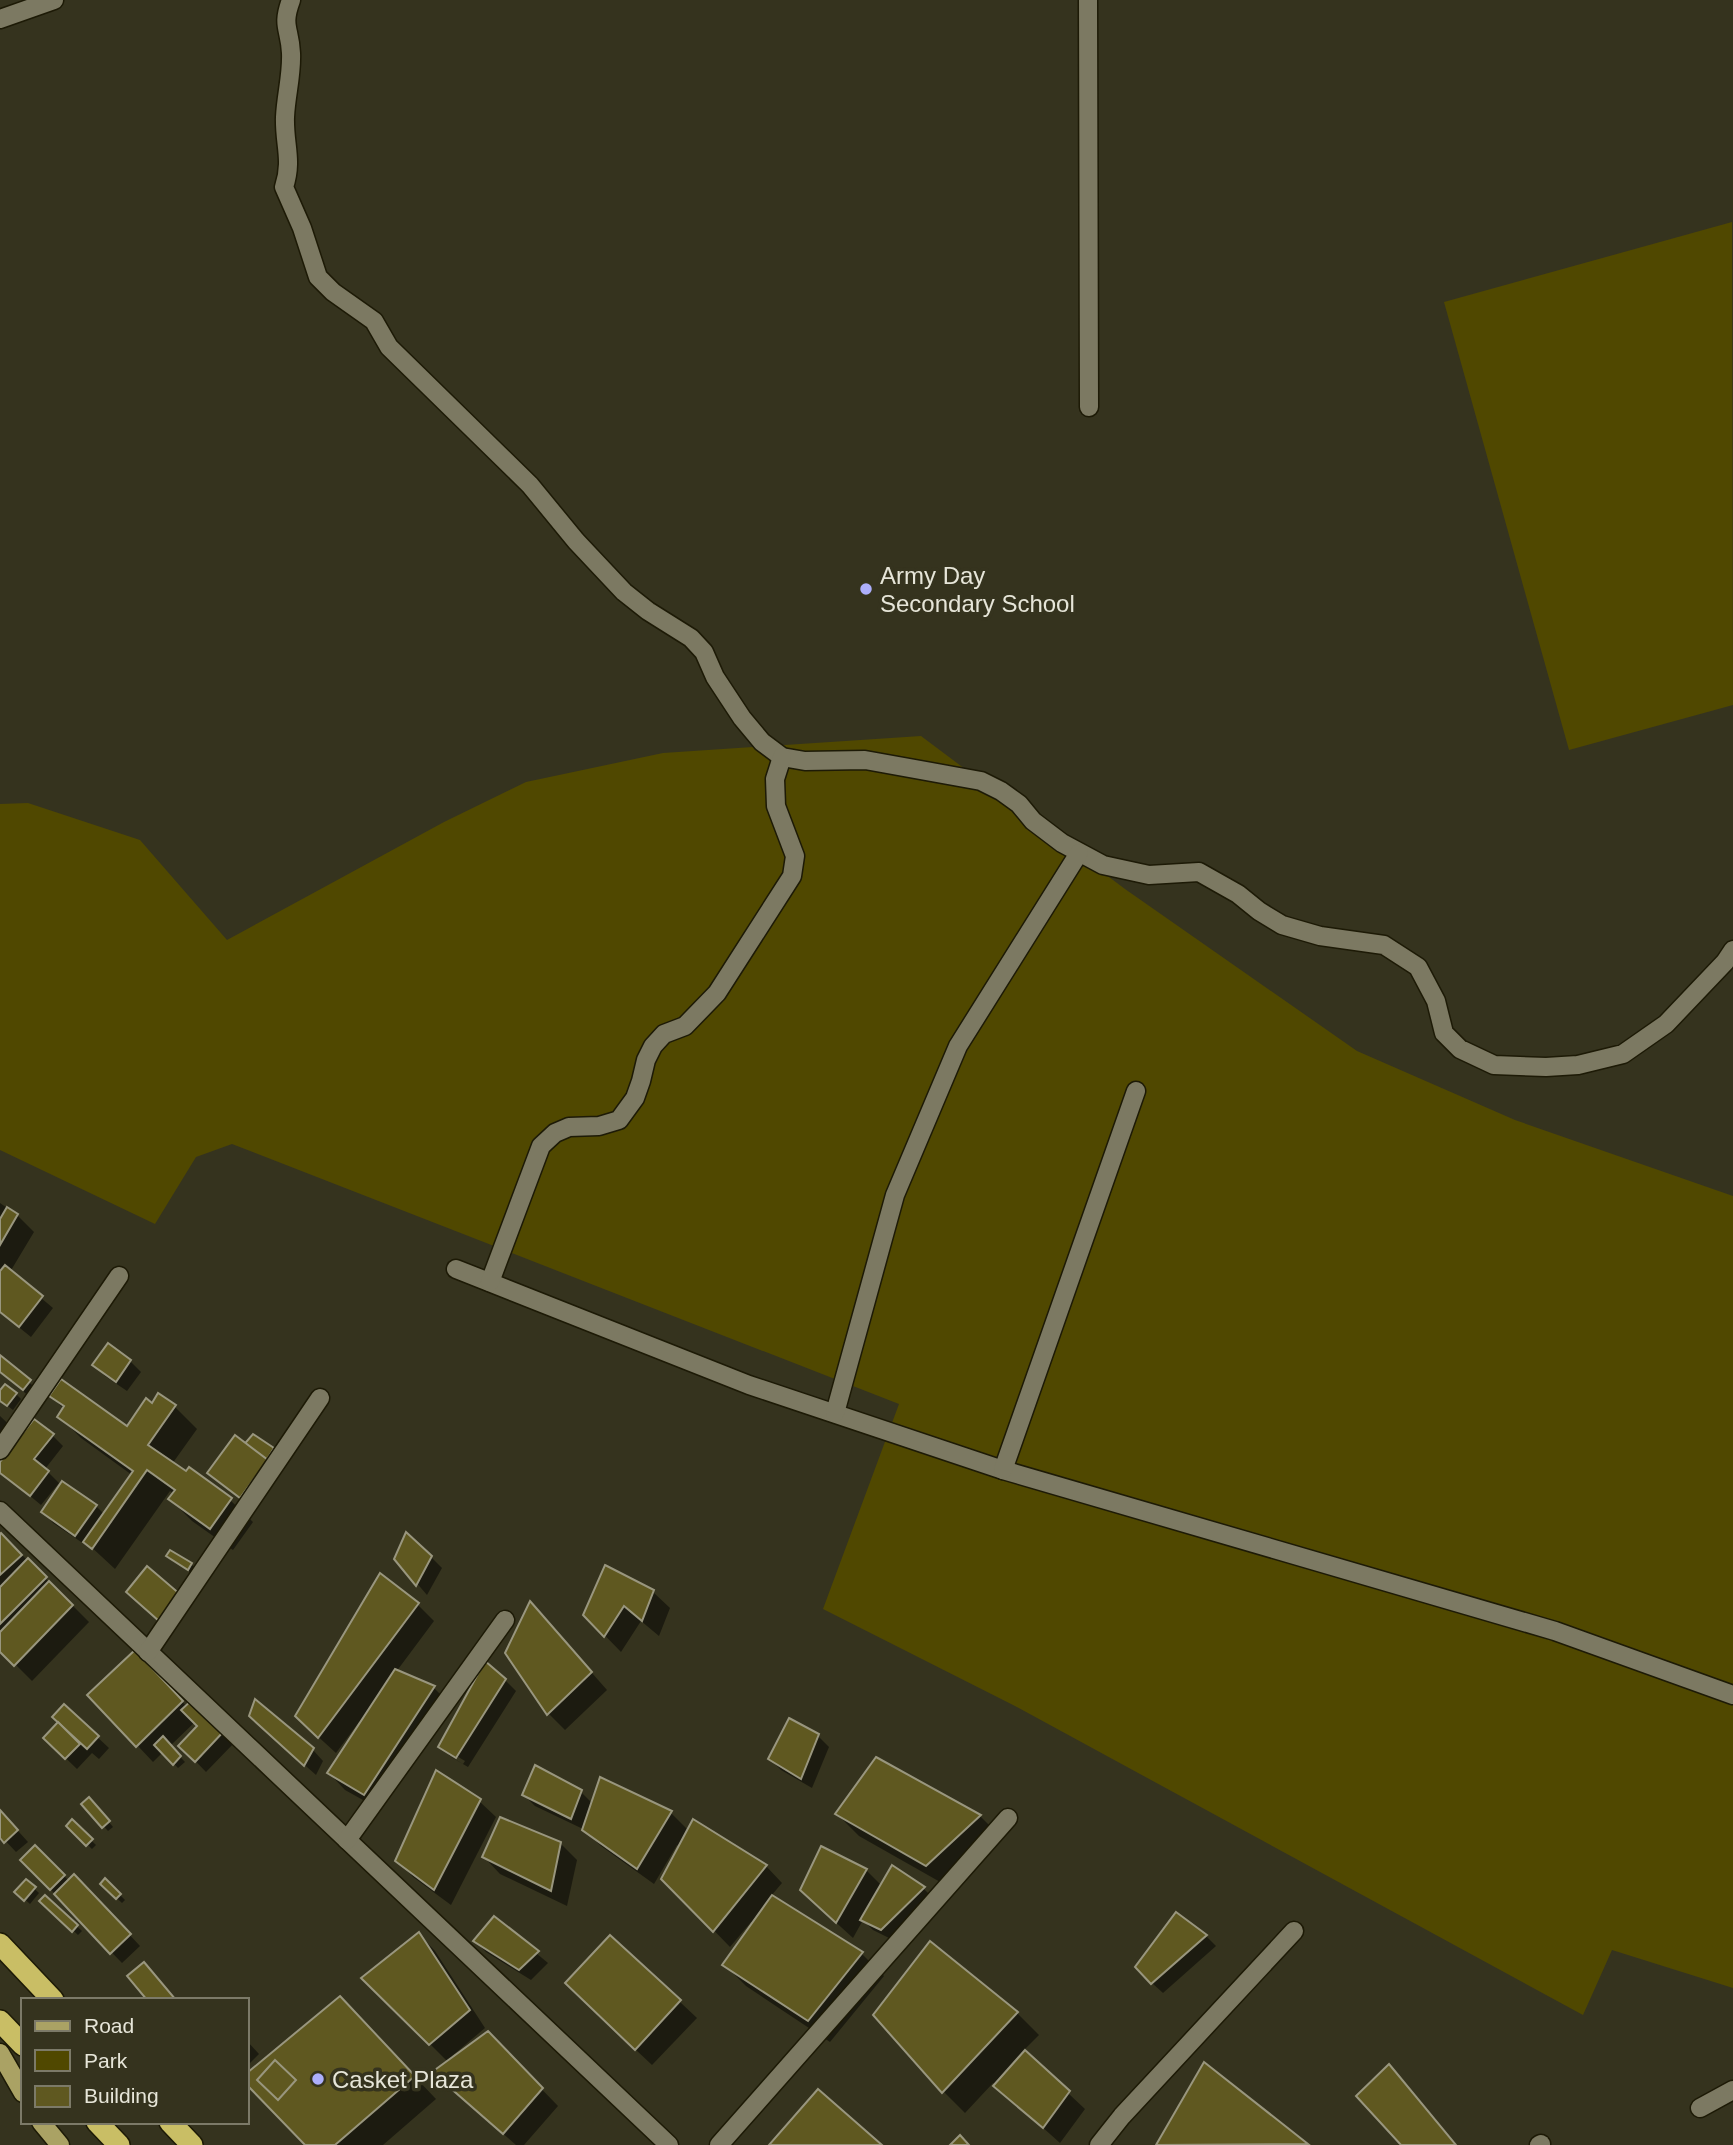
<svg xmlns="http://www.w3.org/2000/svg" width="1733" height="2145" viewBox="0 0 1733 2145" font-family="Helvetica,sans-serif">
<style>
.green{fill:#504800}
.shadow{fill:#0007;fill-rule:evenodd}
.building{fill:#5f5820;stroke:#99967e;stroke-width:2}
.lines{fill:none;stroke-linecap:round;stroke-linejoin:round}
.minor-casing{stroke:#1d1a06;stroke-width:21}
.major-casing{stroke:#1d1a06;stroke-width:21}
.highway-casing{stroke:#1d1a06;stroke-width:24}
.minor{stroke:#7c7962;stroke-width:18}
.major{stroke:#aaa264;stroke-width:18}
.highway{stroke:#c9be65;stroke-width:21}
.poi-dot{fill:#adaffb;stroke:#35331e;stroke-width:2.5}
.labels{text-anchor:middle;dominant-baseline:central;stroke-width:7;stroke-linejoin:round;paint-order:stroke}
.poi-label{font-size:24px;fill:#e6e5d8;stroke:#35331e;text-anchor:start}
</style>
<rect width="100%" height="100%" fill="#35331e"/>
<!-- green -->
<g class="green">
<polygon points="1732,222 1733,705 1569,750 1444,302"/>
<polygon points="921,736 1125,889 1357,1051 1515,1120 1733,1196 1733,1988 1612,1950 1583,2015 1015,1706 823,1609 899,1404 232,1144 196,1157 155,1224 0,1150 0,804 28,803 140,840 227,940 444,822 526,782 663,753"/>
</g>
<!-- shadow -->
<g class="shadow">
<polygon points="0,1203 17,1215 34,1232 10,1272 53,1308 31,1337 0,1312"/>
<polygon points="108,1346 130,1361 141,1372 127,1391 105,1376 94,1365"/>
<polygon points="0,1357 40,1392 34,1400 0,1373"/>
<polygon points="0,1393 16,1394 21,1399 13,1410 0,1400"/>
<polygon points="51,1396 127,1429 152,1405 175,1407 197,1429 172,1464 230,1500 253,1522 233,1550 192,1521 170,1499 174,1494 170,1491 115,1569 88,1544 87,1546 53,1523 43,1512 96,1506 104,1514 132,1475 81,1438 59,1416 64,1409"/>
<polygon points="0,1416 22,1437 52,1435 63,1446 45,1469 59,1483 41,1505 0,1471"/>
<polygon points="246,1445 273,1449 284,1460 251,1507 209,1473"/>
<polygon points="0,1533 89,1622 32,1681 0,1649"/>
<polygon points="171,1552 191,1564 196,1569 193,1574 173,1561 168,1556"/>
<polygon points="431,1557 442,1568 427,1595 396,1559"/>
<polygon points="653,1592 670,1608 659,1636 641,1621 621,1652 585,1615"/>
<polygon points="417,1604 434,1621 396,1672 434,1688 450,1704 381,1810 345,1790 329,1773 361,1724 359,1722 336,1753 313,1732"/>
<polygon points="531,1604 607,1690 565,1730 549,1714 507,1653"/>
<polygon points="152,1669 187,1707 235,1742 206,1772 181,1746 200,1726 195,1722 170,1746 185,1762 178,1768 163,1752 153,1762 137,1745"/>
<path d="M505 1680 516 1691 468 1767 451 1757 441 1746ZM450 1752 465 1761 463 1764 450 1756Z"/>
<polygon points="64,1706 109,1748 99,1759 92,1753 77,1769 45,1738 60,1722"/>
<polygon points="790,1721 818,1736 829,1747 812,1788 781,1770 770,1759"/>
<polygon points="262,1727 313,1750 323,1761 316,1775"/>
<polygon points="877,1759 980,1816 1002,1838 949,1887 859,1836 837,1814"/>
<polygon points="581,1792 593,1804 671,1813 689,1831 694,1821 766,1866 782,1883 771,1896 862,1954 884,1976 830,2042 746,1986 724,1964 753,1924 751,1922 730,1947 663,1878 680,1847 677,1845 654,1884 601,1846 583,1829 535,1806 524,1795"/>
<polygon points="479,1801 496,1817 451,1905 413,1877 397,1860"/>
<polygon points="84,1804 94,1804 113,1827 108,1831"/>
<polygon points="0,1811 28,1842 16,1852 0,1835"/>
<polygon points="72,1822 96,1845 92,1849 68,1826"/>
<polygon points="560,1843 577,1860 567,1906 500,1874 484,1857"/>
<polygon points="35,1847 69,1881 85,1887 140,1946 122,1963 22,1860"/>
<polygon points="892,1867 924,1889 934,1899 893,1940 873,1930 863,1920 853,1938 818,1906 866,1870 882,1886"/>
<polygon points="105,1880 125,1900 122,1903 102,1884"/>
<polygon points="26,1881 39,1893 30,1904 17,1892"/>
<polygon points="45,1897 82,1931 78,1935 42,1901"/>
<polygon points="495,1919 548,1963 531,1980 486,1952 475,1941"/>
<polygon points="419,1934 435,1951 485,2028 452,2056 453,2058 488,2034 558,2106 524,2145 516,2145 451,2088 448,2062 364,1978"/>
<polygon points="1206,1936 1216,1946 1163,1993 1152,1983"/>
<polygon points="611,1937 697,2018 652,2065 583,2000"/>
<polygon points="340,1998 436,2099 383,2145 307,2145 247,2083 247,2075"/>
<polygon points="1017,2013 1039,2035 1023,2051 1085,2109 1060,2143 993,2083 965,2113 943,2091"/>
<polygon points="247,2041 259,2054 247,2066"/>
<polygon points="1205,2065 1307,2145 1158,2145"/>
<polygon points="1389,2066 1405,2082 1457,2145 1403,2145"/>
</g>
<!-- building -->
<g class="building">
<polygon points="7,1207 18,1214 0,1245 0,1219"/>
<polygon points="5,1265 43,1296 19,1327 0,1312 0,1271"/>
<polygon points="108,1343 131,1360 116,1382 92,1365"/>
<polygon points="0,1355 31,1380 23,1390 0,1372"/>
<polygon points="61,1379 127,1426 146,1398 152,1403 158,1393 176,1405 148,1445 186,1471 189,1467 232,1498 210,1529 168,1499 175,1490 147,1470 92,1549 83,1542 133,1471 57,1417 64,1406 49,1396"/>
<polygon points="5,1384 17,1393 7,1406 0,1401 0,1390"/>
<polygon points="34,1419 54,1434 34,1459 49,1471 30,1496 0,1473 0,1462"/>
<polygon points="253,1434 274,1448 246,1494 216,1477"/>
<polygon points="235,1435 268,1460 240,1498 207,1473"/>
<polygon points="62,1481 97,1505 75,1536 41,1512"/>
<polygon points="406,1532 432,1556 416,1586 394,1559"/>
<polygon points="1,1533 22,1555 0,1575 0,1534"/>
<polygon points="170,1550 192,1563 188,1570 166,1556"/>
<polygon points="28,1558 47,1577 0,1624 0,1587"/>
<polygon points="605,1565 654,1590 642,1621 624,1606 604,1637 583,1615"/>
<polygon points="147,1566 181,1595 159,1621 126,1592"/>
<polygon points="380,1573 419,1603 318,1738 295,1716"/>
<polygon points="49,1581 73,1605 14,1666 0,1652 0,1632"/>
<polygon points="530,1601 592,1672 547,1715 505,1653"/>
<polygon points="135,1650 183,1701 136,1747 87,1695"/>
<polygon points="485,1661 506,1679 456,1758 438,1747"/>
<polygon points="395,1669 435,1686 364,1795 327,1773"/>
<polygon points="193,1699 225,1730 195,1762 178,1746 197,1726 181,1710"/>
<polygon points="255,1699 314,1748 304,1766 249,1716"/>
<polygon points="64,1704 99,1736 87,1749 52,1717"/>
<polygon points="789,1718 819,1734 801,1779 768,1759"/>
<polygon points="58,1722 80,1744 65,1759 43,1738"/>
<polygon points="163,1736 181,1756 173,1765 154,1745"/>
<polygon points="876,1757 981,1815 926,1866 835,1814"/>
<polygon points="535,1765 582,1790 571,1819 522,1795"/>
<polygon points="436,1770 481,1799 434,1890 395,1861"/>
<polygon points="600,1777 672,1811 637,1869 582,1830"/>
<polygon points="89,1797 110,1821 102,1828 81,1804"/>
<polygon points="0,1810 18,1830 4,1843 0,1838"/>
<polygon points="500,1817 561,1842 551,1891 482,1857"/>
<polygon points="72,1819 93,1839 86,1846 66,1826"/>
<polygon points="693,1819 767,1865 713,1932 661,1879"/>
<polygon points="35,1845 65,1875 50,1890 20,1860"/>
<polygon points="821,1846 867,1869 836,1923 800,1890"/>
<polygon points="892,1865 925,1887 881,1930 860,1920"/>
<polygon points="74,1874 131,1934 110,1954 54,1894"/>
<polygon points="105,1878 121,1894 116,1899 100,1884"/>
<polygon points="26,1879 36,1887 24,1901 14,1892"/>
<polygon points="45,1895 78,1925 72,1932 39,1901"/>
<polygon points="772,1895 863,1952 808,2021 722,1965"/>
<polygon points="1176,1912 1207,1935 1151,1984 1135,1967"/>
<polygon points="494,1916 539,1951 519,1970 473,1941"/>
<polygon points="419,1932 470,2010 429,2045 361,1978"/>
<polygon points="610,1935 681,2000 635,2050 565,1983"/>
<polygon points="930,1941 1018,2012 942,2093 873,2015"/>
<polygon points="144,1962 176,2000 147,2000 127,1976"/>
<polygon points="340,1996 415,2076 335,2145 305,2145 247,2085 247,2073"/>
<polygon points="488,2031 543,2088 503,2134 432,2072"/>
<polygon points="1025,2050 1070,2091 1043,2128 993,2086"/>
<polygon points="275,2060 296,2080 278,2100 257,2080"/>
<polygon points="1204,2062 1308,2144 1156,2145"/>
<polygon points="1389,2064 1456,2145 1401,2145 1356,2096"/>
<polygon points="818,2089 882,2145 769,2145"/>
<polygon points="960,2135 969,2145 950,2145"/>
</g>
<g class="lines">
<defs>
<g id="minor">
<path d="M291 0C281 27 290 28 291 53 292 75 286 95 285 117 284 144 293 160 284 187L302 228 318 277 333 292 374 321 389 347 530 485 576 541 624 592 648 611 691 638 704 652 715 677 742 718 762 742 782 757 805 761 865 760 981 781 1001 791 1019 804 1033 821 1062 843 1103 865 1149 875 1199 872 1238 894 1259 911 1282 925 1320 936 1384 945 1418 967 1436 1001 1444 1033 1460 1049 1494 1065 1546 1067 1578 1065 1623 1054 1666 1024 1725 962 1733 950"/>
<polyline points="1088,0 1089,407"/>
<polyline points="0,19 54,0"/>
<polyline points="456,1269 749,1385 1003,1470 1555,1631 1733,1695"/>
<polyline points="490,1282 541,1146 555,1133 569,1127 599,1126 619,1120 635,1098 641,1081 646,1060 653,1046 664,1034 685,1026 717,993 792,876 795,856 776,806 775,779 782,757"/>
<polyline points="835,1413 895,1195 958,1046 1079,853"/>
<polyline points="0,1450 119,1276"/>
<polyline points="1003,1470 1136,1091"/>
<polyline points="0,1511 669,2145"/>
<polyline points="148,1652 320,1398"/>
<polyline points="347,1840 505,1620"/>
<polyline points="1700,2108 1733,2090"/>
<polyline points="719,2145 1008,1818"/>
<polyline points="1099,2145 1122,2116 1294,1931"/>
<polyline points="1539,2145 1541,2144"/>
</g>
<g id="major">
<polyline points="0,2053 23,2093"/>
<polyline points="41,2122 60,2145"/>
</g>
<g id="highway">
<polyline points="0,1944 53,2000"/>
<polyline points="0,2021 23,2045"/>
<polyline points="97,2122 119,2145"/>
<polyline points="170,2122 192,2145"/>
</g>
</defs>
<!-- minor casing -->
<use href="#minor" class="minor-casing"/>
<!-- major casing -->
<use href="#major" class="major-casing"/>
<!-- highway casing -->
<use href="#highway" class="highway-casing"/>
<!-- minor -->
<use href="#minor" class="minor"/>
<!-- major -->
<use href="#major" class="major"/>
<!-- highway -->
<use href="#highway" class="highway"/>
</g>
<!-- markers -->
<g class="poi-dot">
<circle cx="866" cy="589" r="7"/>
<circle cx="318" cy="2079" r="7"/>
</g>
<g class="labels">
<!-- poi labels -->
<g class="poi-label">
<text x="880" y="575">Army Day<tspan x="880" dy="28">Secondary School</tspan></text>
<text x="332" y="2079">Casket Plaza</text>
</g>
</g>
<!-- legend -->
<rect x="21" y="1998" width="228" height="126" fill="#35331e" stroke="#7c7a68" stroke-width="2"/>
<rect x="35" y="2021" width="35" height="10" fill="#aaa264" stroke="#7c7a68" stroke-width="2"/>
<text x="84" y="2033" font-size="21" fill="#e6e5d8">Road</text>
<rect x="35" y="2050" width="35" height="21" fill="#504800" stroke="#7c7a68" stroke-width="2"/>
<text x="84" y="2068" font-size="21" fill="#e6e5d8">Park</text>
<rect x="35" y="2086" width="35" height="21" fill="#5f5820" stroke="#7c7a68" stroke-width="2"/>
<text x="84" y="2103" font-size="21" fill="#e6e5d8">Building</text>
</svg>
